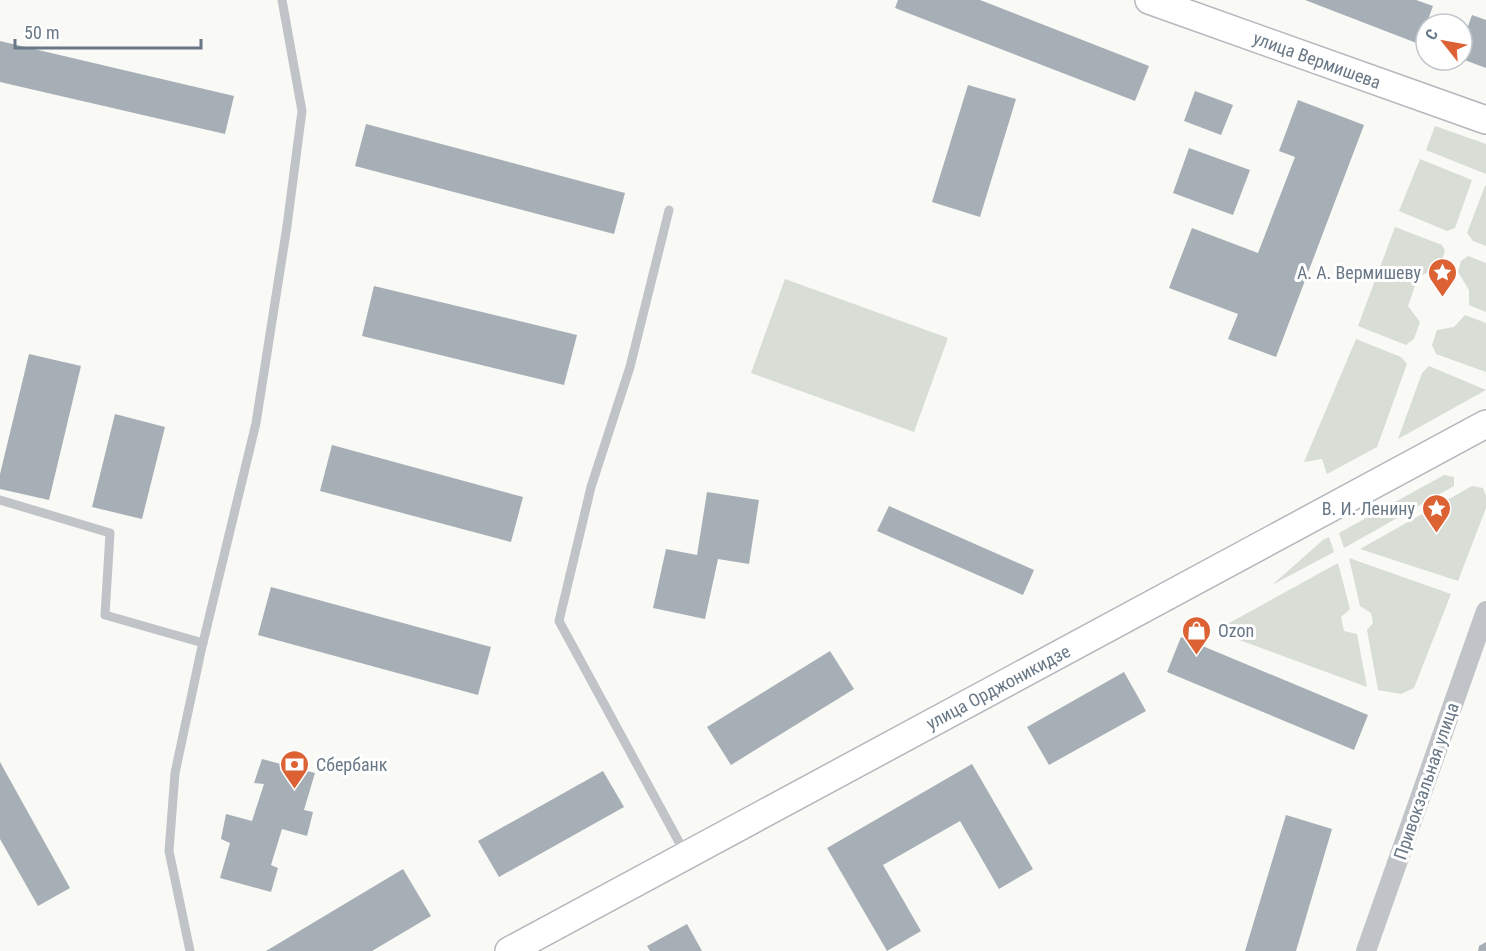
<svg xmlns="http://www.w3.org/2000/svg" width="1486" height="951" viewBox="0 0 1486 951" font-family="'Roboto Condensed',sans-serif">
<style>
.green{fill:#d8ddd6}
.building{fill:#a7afb6}
.lines{fill:none;stroke-linecap:round;stroke-linejoin:round}
.secondary-casing{stroke:#b3b8bd;stroke-width:30}
.lane{stroke:#c0c4c8;stroke-width:9}
.street{stroke:#c0c4c8;stroke-width:20}
.secondary{stroke:#fff;stroke-width:27}
.labels{text-anchor:middle;dominant-baseline:central;stroke-width:6;stroke-linejoin:round;paint-order:stroke}
.street-label{font-size:18px;fill:#697886;stroke:#fff}
.poi-label{font-size:18px;fill:#697886;stroke:#fff;text-anchor:end}
</style>
<rect width="100%" height="100%" fill="#f9f9f6"/>
<!-- green -->
<g class="green">
<polygon points="1435,126 1486,144 1486,174 1426,150"/>
<polygon points="1420,159 1472,180 1455,228 1447,231 1399,211"/>
<polygon points="1485,186 1486,186 1486,246 1473,241 1467,233"/>
<polygon points="1395,227 1442,245 1445,251 1440,267 1418,277 1408,306 1420,322 1414,339 1406,345 1358,326"/>
<polygon points="1468,256 1486,263 1486,312 1469,305 1469,290 1458,272 1461,261"/>
<polygon points="785,279 948,338 914,432 751,373"/>
<polygon points="1465,315 1486,323 1486,372 1436,354 1432,345 1437,330 1454,327"/>
<polygon points="1356,339 1401,357 1407,364 1377,447 1327,474 1322,459 1304,462"/>
<polygon points="1429,366 1486,390 1398,439 1422,373"/>
<polygon points="1444,475 1454,477 1454,486 1344,548 1339,533"/>
<polygon points="1472,486 1483,488 1486,496 1486,508 1458,581 1360,549"/>
<polygon points="1329,537 1334,552 1272,585 1323,540"/>
<polygon points="1349,558 1451,594 1414,688 1401,694 1378,690 1367,630 1373,623 1371,613 1360,606"/>
<polygon points="1338,563 1350,609 1341,617 1344,631 1357,634 1367,687 1226,635 1222,627"/>
</g>
<!-- building -->
<g class="building">
<polygon points="898,0 980,0 1149,66 1135,101 895,8"/>
<polygon points="1305,0 1416,0 1433,6 1419,44"/>
<polygon points="1472,15 1486,20 1486,68 1462,59 1462,43"/>
<polygon points="0,41 234,96 225,134 0,82"/>
<polygon points="968,85 1016,99 980,217 932,202"/>
<polygon points="1195,91 1233,105 1221,135 1184,121"/>
<polygon points="1298,100 1364,125 1276,357 1228,339 1238,314 1169,288 1192,228 1258,253 1295,157 1279,151"/>
<polygon points="366,124 625,193 614,234 355,166"/>
<polygon points="1189,148 1250,170 1233,215 1173,193"/>
<polygon points="374,286 577,335 564,385 362,336"/>
<polygon points="29,354 81,366 49,500 0,489 0,474"/>
<polygon points="115,414 165,427 142,519 92,507"/>
<polygon points="332,445 523,497 511,542 320,491"/>
<polygon points="707,492 759,500 749,564 718,559 705,619 653,608 666,549 697,555"/>
<polygon points="889,506 1034,570 1023,595 877,531"/>
<polygon points="271,587 491,647 478,695 258,635"/>
<polygon points="1181,637 1368,715 1354,750 1167,672"/>
<polygon points="830,651 854,689 731,765 707,727"/>
<polygon points="1124,672 1146,711 1049,765 1027,727"/>
<polygon points="262,759 315,773 304,810 313,812 307,836 282,829 271,865 278,868 271,892 220,878 230,843 221,839 226,814 252,821 264,784 254,783"/>
<polygon points="0,762 70,888 38,906 0,839"/>
<polygon points="972,764 1033,869 999,889 960,821 883,865 921,931 887,951 827,848"/>
<polygon points="603,771 624,807 499,877 478,841"/>
<polygon points="1286,815 1332,829 1296,951 1245,951"/>
<polygon points="403,869 431,916 372,951 266,951"/>
<polygon points="687,924 702,951 650,951 647,946"/>
<polygon points="1486,942 1486,951 1478,951 1479,946"/>
</g>
<g class="lines">
<defs>
<g id="secondary">
<polyline points="1149,0 1486,120"/>
<polyline points="509,951 1486,424"/>
</g>
</defs>
<!-- secondary casing -->
<use href="#secondary" class="secondary-casing"/>
<!-- lane -->
<g class="lane">
<polyline points="669,210 630,367 591,487 559,621 685,853"/>
<polyline points="0,500 110,533 105,615 203,643"/>
<polyline points="190,951 169,851 175,773 201,651 256,423 287,226 302,111 282,0"/>
</g>
<!-- street -->
<polyline class="street" points="1366,951 1486,611"/>
<!-- secondary -->
<use href="#secondary" class="secondary"/>
</g>
<!-- icons -->
<defs>
<symbol id="sight-pin" viewBox="-11 -11 22 30"><path d="M0 17L-7.5 6A9.5 9.5 0 1 1 7.5 6Z" fill="#dc6133" stroke="#fff"/><path d="M0-6L1.8-2.2L6-1.7L2.9 1.2L3.7 5.4L0 3.3L-3.7 5.4L-2.9 1.2L-6-1.7L-1.8-2.2Z" fill="#fff"/></symbol>
<symbol id="shop-pin" viewBox="-11 -11 22 30"><path d="M0 17L-7.5 6A9.5 9.5 0 1 1 7.5 6Z" fill="#dc6133" stroke="#fff"/><path d="M-5-2.5h2.3a2.7 3.5 0 0 1 5.4 0H5L5.5 6h-11ZM-1.5-2.5h3a1.5 2.3 0 0 0-3 0Z" fill="#fff"/></symbol>
<symbol id="bank-pin" viewBox="-11 -11 22 30"><path d="M0 17L-7.5 6A9.5 9.5 0 1 1 7.5 6Z" fill="#dc6133" stroke="#fff"/><path d="M-6-4H6V4H-6ZM0-2.3a2.3 2.3 0 1 0 0 4.6a2.3 2.3 0 1 0 0-4.6Z" fill="#fff"/></symbol>
</defs>
<g fill-rule="evenodd">
<use href="#sight-pin" x="1426" y="256" width="33" height="45"/>
<use href="#sight-pin" x="1420" y="492" width="33" height="45"/>
<use href="#shop-pin" x="1180" y="614" width="33" height="45"/>
<use href="#bank-pin" x="278" y="748" width="33" height="45"/>
</g>
<g class="labels">
<!-- street labels -->
<g class="street-label">
<text transform="translate(1317 60) rotate(20)">улица Вермишева</text>
<text transform="translate(998 687) rotate(-28)">улица Орджоникидзе</text>
<text transform="translate(1426 781) rotate(-71)">Привокзальная улица</text>
</g>
<!-- poi labels -->
<g class="poi-label">
<text x="1421" y="272">А. А. Вермишеву</text>
<text x="1415" y="508">В. И. Ленину</text>
<text x="1218" y="630" text-anchor="start">Ozon</text>
<text x="316" y="764" text-anchor="start">Сбербанк</text>
</g>
</g>
<!-- north arrow -->
<g transform="translate(1444 42) rotate(301)"><circle r="28" fill="#ffffff" stroke="#c3c9cf" stroke-width="1.5"/>
<path d="M0-4.5L10 22L0 15L-10 22Z" fill="#dc6133"/>
<text y="-9" font-size="16" font-weight="bold" text-anchor="middle" fill="#697886">С</text>
</g>
<!-- scale -->
<path d="M15 39v9h186v-9" fill="none" stroke="#697886" stroke-width="3"/>
<text x="24" y="39" font-size="18" fill="#697886" stroke="#ffffff" stroke-width="4.5" paint-order="stroke">50 m</text>
</svg>
